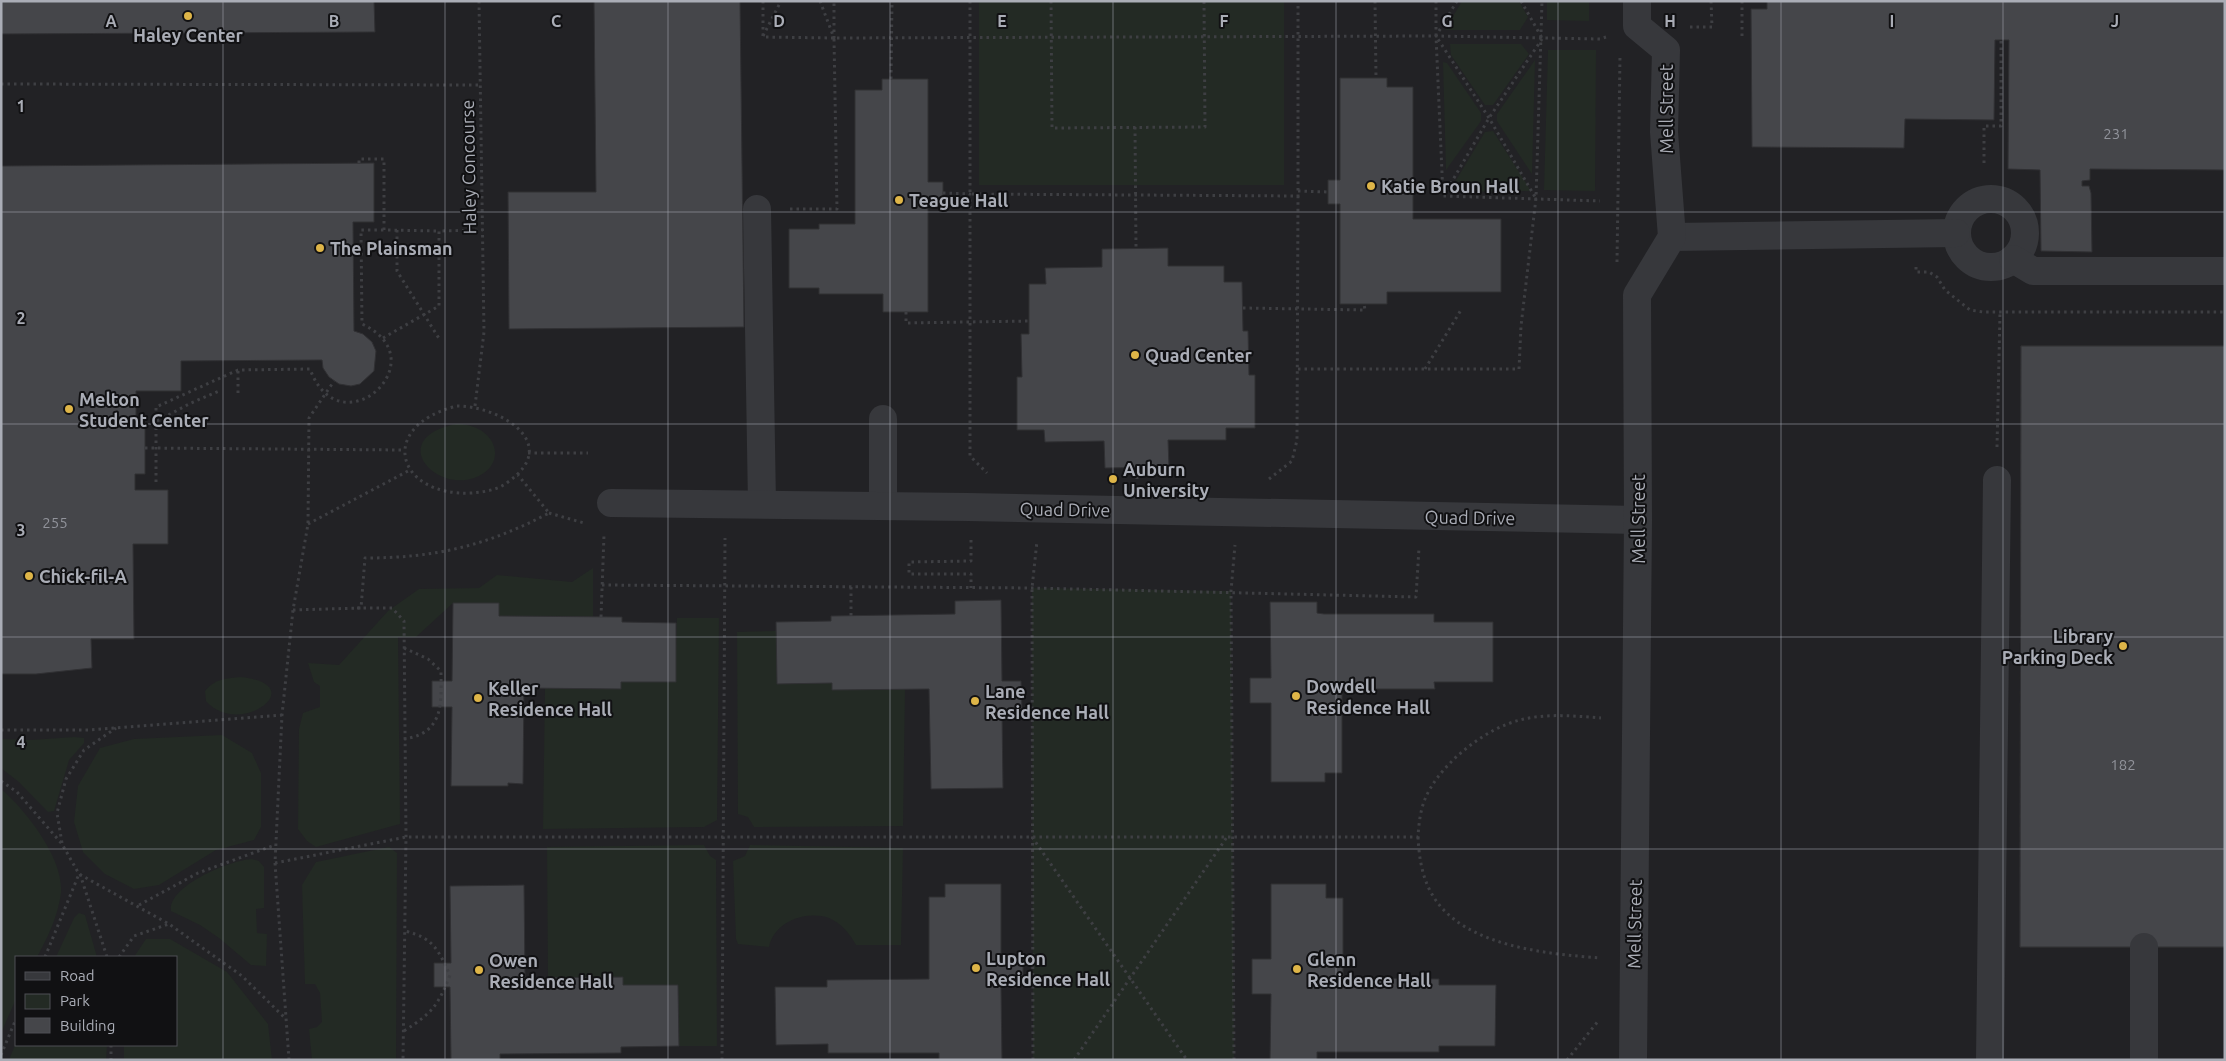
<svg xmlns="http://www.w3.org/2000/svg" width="2226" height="1061" viewBox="0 0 2226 1061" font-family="Ubuntu,sans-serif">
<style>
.built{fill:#222225;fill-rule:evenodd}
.green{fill:#232a24}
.building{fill:#45464a;stroke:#303033;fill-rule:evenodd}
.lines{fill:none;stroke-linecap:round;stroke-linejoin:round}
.path{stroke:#3e3f43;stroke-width:3;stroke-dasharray:2.5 4;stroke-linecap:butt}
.minor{stroke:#37383c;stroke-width:28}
.grid{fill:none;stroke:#aaadb6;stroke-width:1;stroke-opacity:0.55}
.poi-dot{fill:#deb548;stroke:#111113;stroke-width:2}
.labels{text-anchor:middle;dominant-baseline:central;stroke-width:4;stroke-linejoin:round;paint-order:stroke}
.number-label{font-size:15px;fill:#91939b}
.poi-label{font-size:18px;font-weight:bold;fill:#aaadb6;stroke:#111113;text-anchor:start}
.street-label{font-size:18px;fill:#aaadb6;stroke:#111113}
.grid-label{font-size:16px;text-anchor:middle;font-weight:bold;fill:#aaadb6;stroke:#111113;stroke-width:4;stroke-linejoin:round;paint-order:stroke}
</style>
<rect width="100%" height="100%" fill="#161618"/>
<!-- built -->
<path class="built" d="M1 1H2225V1060H1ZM16 957H176V1045H16Z"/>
<!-- green -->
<g class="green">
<rect x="979" y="1" width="305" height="184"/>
<polygon points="1462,1 1519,1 1528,17 1520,30 1445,30"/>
<polygon points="1547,1 1589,1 1589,21 1547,20"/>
<polygon points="1450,44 1521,44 1529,54 1493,105 1485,105 1451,55"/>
<polygon points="1548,50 1596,50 1595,191 1544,190"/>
<polygon points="1535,60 1532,174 1497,121 1497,114"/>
<polygon points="1443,62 1447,63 1481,113 1481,121 1446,170"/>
<polygon points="1493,131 1531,191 1449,192 1485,132"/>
<path d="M456 424C497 424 510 465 474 478 433 492 387 438 456 424Z"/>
<polygon points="593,568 593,617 499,616 498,603 453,603 416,637 398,637 400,824 316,847 307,841 298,829 299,729 303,713 320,707 320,686 314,682 308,663 339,665 388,611 419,589 479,588 497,575 572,582"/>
<polygon points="1032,588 1231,591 1234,1060 1033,1060"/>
<polygon points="677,618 719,618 717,820 704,827 543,829 545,688 621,689 621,682 675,682"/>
<polygon points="776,631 777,684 832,683 833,690 905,689 903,826 754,827 748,817 738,814 737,632"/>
<path d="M241 677C313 685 239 739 206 701L205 691C214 679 227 678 241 677Z"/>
<polygon points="222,735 252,753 261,773 261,827 254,840 216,850 159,885 134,889 105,874 83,852 74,822 78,786 100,748 134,739"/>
<polygon points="74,737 84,738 84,743 69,760 54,811 48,812 19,782 1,768 1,739 31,740"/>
<path d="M1 789C26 810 64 859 61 893 58 916 48 937 37 957H16V999L1 1033Z"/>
<polygon points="704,845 710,856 716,860 717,1046 679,1046 678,985 623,985 623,977 548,978 547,847"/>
<path d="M750 845 903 848 901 945H856C850 934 841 923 829 918 805 910 774 922 769 947L738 944 736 939 733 861 745 856Z"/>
<polygon points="389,847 397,853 396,1060 312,1060 309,1029 317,1027 322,1022 320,993 315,984 305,984 302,885 316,862"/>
<path d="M252 859 259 861 264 867V908L256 909 257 933 267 934 266 966 251 965 219 938 200 925 171 911C167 886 231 860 252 859Z"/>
<polygon points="79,913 85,915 97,957 56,957 74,918"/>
<polygon points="146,939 170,939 227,972 268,1024 272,1060 124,1060 124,1045 176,1045 176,957 134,957"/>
<polygon points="16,1043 16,1045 107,1046 106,1060 9,1060"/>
</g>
<!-- building -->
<g class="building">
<polygon points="1,1 374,1 375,32 1,34"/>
<polygon points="594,1 740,1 744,327 509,329 508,192 596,192"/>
<polygon points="1767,1 2225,1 2225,170 2090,169 2090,180 2082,181 2082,186 2089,186 2091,193 2092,252 2041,251 2040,170 2008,169 2009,40 1995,40 1994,120 1905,119 1904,148 1752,147 1751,9 1767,9"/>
<polygon points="1340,78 1387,78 1387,87 1413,87 1413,219 1501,219 1501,292 1387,292 1387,304 1340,304 1340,204 1328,204 1328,180 1340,180"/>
<polygon points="882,79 928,79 928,182 943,182 943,206 928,206 928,312 883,312 883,294 819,294 819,288 789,288 789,229 819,229 819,224 855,224 855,90 882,90"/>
<polygon points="374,163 374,222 353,222 354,331 363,334 372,342 376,351 374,371 360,384 351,386 339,384 329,377 323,368 322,360 181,361 181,391 136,391 136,426 145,426 145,474 135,474 135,490 168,490 168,544 133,544 134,639 91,639 92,668 36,674 1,674 1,166"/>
<polygon points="1168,248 1168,266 1224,266 1224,282 1242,282 1243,331 1248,331 1249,375 1255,375 1255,428 1226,428 1226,440 1168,440 1169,467 1105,468 1104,441 1045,442 1044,430 1017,430 1017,377 1022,377 1021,334 1029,334 1029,284 1046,284 1045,268 1102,267 1102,249"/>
<path d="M2021 346H2225V947H2020ZM2167 397 2170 581 2120 582 2117 398Z"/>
<polygon points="2021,346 2225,346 2225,947 2020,947"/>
<polygon points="1001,600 1002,681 1021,681 1022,711 1002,711 1003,788 931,789 929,689 832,690 832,683 777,684 776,622 831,621 831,616 955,614 955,601"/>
<polygon points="1270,602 1317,602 1317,613 1324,614 1434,614 1434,622 1493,622 1493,682 1434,682 1435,689 1342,689 1342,773 1325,773 1325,782 1271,782 1271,703 1250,703 1250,678 1271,678"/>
<polygon points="453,603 499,603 499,616 622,617 622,622 676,623 676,682 621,682 621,689 524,688 523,784 508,783 508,786 451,786 452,707 432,707 432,681 452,681"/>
<polygon points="945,884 1001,884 1001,957 1023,957 1023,987 1001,987 1002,1060 939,1060 939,1053 828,1053 828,1044 776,1045 775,987 827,987 827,980 929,979 929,897 945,897"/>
<polygon points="1271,884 1326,884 1326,898 1343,898 1343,978 1439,979 1439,985 1496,985 1495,1046 1439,1046 1439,1052 1317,1052 1317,1060 1270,1060 1271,994 1252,994 1252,959 1271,959"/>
<polygon points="524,885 525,978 623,977 623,985 678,985 679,1046 621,1047 621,1053 500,1054 500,1060 451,1060 450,987 434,987 434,963 451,963 450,886"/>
</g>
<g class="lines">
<!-- path -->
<g class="path">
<polyline points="763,1 763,37 834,38"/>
<polyline points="820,1 834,38 834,1"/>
<polyline points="970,1 970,194 1298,196 1298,1"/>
<polyline points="1051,1 1052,128 1205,127 1204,1"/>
<polyline points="1375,1 1376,78"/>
<polyline points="1436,1 1436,36 1489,118 1535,197"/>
<polyline points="1457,1 1436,36 1443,196 1600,201"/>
<polyline points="1521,1 1542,38"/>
<polyline points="1742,1 1742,39"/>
<polyline points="1690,27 1712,27 1711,1"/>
<polyline points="763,36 781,1"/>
<polyline points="891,79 892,1"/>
<polyline points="1,84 480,85"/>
<polyline points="1135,127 1136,249"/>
<polyline points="359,163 359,159 384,159 384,230 439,231"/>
<polyline points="1984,163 1984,126 2001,126 2001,40"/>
<polyline points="1298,191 1328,192"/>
<polyline points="943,193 970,194 970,456 987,473"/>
<polyline points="1444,195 1489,118 1542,39"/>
<polyline points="790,209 837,209 834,38 1436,36 1600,39 1606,37"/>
<polyline points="397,230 397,271 440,340"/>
<polyline points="1617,262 1620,56"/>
<polyline points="1916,267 1916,272 1929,272 1937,277 1945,290 1970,310 1983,312 2225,312"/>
<polyline points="1243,308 1365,310 1364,304"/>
<polyline points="906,312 906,323 1029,321"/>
<polyline points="383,338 439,306 439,231 483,230"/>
<polyline points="1298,369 1519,369 1521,326 1536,198 1542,1"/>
<polyline points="1425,369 1461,310"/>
<polyline points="238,393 238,370"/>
<path d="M457 406C499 406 563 443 508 482 498 490 484 492 472 493 396 497 376 426 457 406Z"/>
<polyline points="475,406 484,332 479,1"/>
<polyline points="157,421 191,403 219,391 220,393"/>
<polyline points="1997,447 2000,313"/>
<polyline points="145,448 404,450"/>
<polyline points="528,453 588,453"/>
<polyline points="1137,479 1137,468"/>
<polyline points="1269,479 1292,461 1297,440 1298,196"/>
<path d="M156 482V407L238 370 310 369C340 451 440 360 362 324L361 230H384"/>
<polyline points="549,513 584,523"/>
<polyline points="308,524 410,470"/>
<polyline points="971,540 971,561 909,562 909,574 971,574 971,588"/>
<polyline points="602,585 1032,588 1416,597 1419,548"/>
<polyline points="851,587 851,616"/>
<polyline points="357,608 392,608 404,621 406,837 403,1060"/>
<path d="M293 610 361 608 365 558C435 558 486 546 549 513L518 475"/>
<polyline points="601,617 604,535"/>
<path d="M404 648 428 659 441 671C441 702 445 733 404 739"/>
<polyline points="1,730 88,730 282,715"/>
<polyline points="1,781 17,792 62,844 79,874 169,924 242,976 286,1019"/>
<polyline points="1032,837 1187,1060"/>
<path d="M1418 837C1419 857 1422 878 1433 896 1464 947 1548 954 1601 958"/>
<polyline points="62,843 57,813 66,779 84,750 116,728"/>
<path d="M275 863 406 837H1418C1419 820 1421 804 1430 789 1447 759 1487 728 1520 720 1546 713 1575 716 1601 718"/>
<polyline points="80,874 107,957"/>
<polyline points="139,905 198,873 275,845"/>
<polyline points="45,957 79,874"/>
<polyline points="119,957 134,936 169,924"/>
<path d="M404 1031C432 1013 438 1006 450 975 438 950 434 938 405 931"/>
<polyline points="111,1045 111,1060"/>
<polyline points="1,1055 16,1019"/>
<polyline points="289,1060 275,863 282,715 293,610 308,524 309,418 334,381"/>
<polyline points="722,1060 725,538"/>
<polyline points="1033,1060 1032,588 1037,541"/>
<polyline points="1074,1060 1227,837"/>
<polyline points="1234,1060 1231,591 1235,545"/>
<polyline points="1567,1060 1599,1020"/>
</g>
<!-- minor -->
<g class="minor">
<circle cx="1991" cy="233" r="34"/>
<polyline points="757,209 762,504"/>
<polyline points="1672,237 1956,233"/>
<polyline points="2013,259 2033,271 2225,271"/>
<polyline points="883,419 883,506"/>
<polyline points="611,503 968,507 1638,520"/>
<polyline points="2144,947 2144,1060"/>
<polyline points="1633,1060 1638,520 1637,295 1672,237 1664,132 1666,50 1637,26 1637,1"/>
<polyline points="1990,1060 1997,480"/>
</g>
</g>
<!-- grid -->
<path class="grid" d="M223 1V1060M445 1V1060M668 1V1060M890 1V1060M1113 1V1060M1336 1V1060M1558 1V1060M1781 1V1060M2003 1V1060M1 212H2225M1 424H2225M1 637H2225M1 849H2225"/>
<!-- markers -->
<g class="poi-dot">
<circle cx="188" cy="16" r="5"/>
<circle cx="1371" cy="186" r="5"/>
<circle cx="899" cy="200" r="5"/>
<circle cx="320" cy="248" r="5"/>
<circle cx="1135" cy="355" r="5"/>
<circle cx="69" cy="409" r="5"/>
<circle cx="1113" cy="479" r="5"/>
<circle cx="29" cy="576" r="5"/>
<circle cx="2123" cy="646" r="5"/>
<circle cx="1296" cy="696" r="5"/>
<circle cx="478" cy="698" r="5"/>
<circle cx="975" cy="701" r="5"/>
<circle cx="976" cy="968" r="5"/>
<circle cx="1297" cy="969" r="5"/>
<circle cx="479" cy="970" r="5"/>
</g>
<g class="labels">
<!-- number labels -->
<g class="number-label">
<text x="2116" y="133">231</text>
<text x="55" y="522">255</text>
<text x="2123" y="764">182</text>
</g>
<!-- poi labels -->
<g class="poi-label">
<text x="188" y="35" text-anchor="middle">Haley Center</text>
<text x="1381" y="186">Katie Broun Hall</text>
<text x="909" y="200">Teague Hall</text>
<text x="330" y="248">The Plainsman</text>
<text x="1145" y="355">Quad Center</text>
<text x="79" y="399">Melton<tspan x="79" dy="21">Student Center</tspan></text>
<text x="1123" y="469">Auburn<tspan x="1123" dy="21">University</tspan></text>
<text x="39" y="576">Chick-fil-A</text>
<text x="2113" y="636" text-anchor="end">Library<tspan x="2113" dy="21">Parking Deck</tspan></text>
<text x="1306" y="686">Dowdell<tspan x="1306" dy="21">Residence Hall</tspan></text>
<text x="488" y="688">Keller<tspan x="488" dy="21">Residence Hall</tspan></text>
<text x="985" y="691">Lane<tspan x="985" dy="21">Residence Hall</tspan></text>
<text x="986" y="958">Lupton<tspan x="986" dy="21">Residence Hall</tspan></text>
<text x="1307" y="959">Glenn<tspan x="1307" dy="21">Residence Hall</tspan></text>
<text x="489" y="960">Owen<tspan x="489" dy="21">Residence Hall</tspan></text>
</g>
<!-- street labels -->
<g class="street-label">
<text transform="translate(1666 109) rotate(-90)">Mell Street</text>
<text transform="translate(468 167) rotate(-91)">Haley Concourse</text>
<text transform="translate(1065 509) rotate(1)">Quad Drive</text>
<text transform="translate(1470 517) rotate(1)">Quad Drive</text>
<text transform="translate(1638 519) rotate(-90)">Mell Street</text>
<text transform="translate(1634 924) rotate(-89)">Mell Street</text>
</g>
</g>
<g class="grid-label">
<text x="111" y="27">A</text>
<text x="334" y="27">B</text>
<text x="556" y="27">C</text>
<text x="779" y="27">D</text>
<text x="1002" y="27">E</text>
<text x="1224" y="27">F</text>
<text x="1447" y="27">G</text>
<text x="1670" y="27">H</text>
<text x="1892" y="27">I</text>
<text x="2115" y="27">J</text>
<text x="21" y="112">1</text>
<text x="21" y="324">2</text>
<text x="21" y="536">3</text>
<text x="21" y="748">4</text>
</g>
<!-- border -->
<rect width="2226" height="1061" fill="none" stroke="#aaadb6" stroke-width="5"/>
<!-- legend -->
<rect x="15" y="956" width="162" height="90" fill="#111113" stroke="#4e4f54"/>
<rect x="25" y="972" width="25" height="8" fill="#37383c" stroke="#4e4f54"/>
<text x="60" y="981" font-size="15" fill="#aaadb6">Road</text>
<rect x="25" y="994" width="25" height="15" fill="#232a24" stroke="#4e4f54"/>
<text x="60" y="1006" font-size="15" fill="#aaadb6">Park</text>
<rect x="25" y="1018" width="25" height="15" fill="#45464a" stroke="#4e4f54"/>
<text x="60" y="1031" font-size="15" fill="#aaadb6">Building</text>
</svg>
